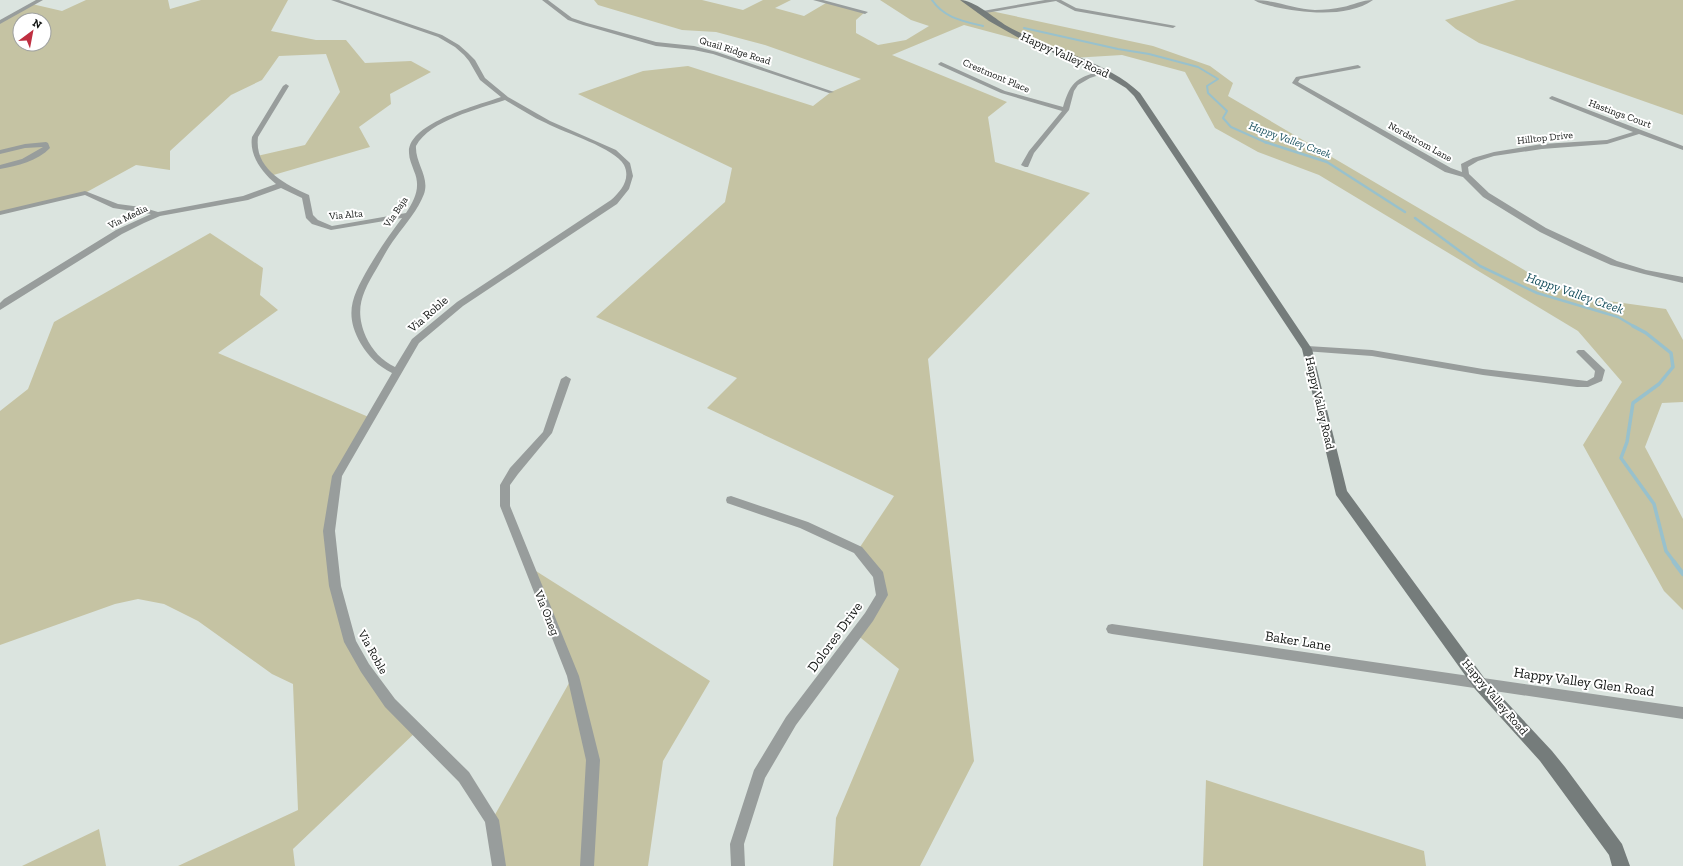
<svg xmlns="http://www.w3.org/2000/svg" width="1683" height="866" viewBox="0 0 1683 866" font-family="'Zilla Slab',serif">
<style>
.green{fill:#c5c3a3;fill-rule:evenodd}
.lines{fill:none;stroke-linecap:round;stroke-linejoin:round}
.stream-far3{stroke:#98c1cd;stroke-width:2}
.stream-far2{stroke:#98c1cd;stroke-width:2.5}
.stream-far1{stroke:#98c1cd;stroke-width:3.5}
.stream{stroke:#98c1cd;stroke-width:4.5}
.street{fill:#989d9c;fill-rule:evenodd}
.secondary{fill:#757c7b;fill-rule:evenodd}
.labels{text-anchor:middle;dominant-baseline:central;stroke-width:4;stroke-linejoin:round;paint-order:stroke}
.far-street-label{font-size:10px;fill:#101311;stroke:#fff}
.far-water-label{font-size:11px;font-style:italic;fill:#144d5b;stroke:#fff}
.street-label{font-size:12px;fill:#101311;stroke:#fff}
.water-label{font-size:13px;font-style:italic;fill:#144d5b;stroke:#fff}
.near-street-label{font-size:14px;fill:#101311;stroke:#fff}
</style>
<rect width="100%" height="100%" fill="#dbe4df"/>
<!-- green -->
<g class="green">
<path d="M86 0H168L170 9 201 0H288L271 31 316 40H346L365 63 411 61 431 72 390 94 391 104 359 127 370 147 270 176 257 156 305 145 340 92 326 54 279 56 262 80 231 95 170 151V170L136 165 85 193 0 213V22L32 4 62 11ZM20 20H44V44H20Z"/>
<polygon points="594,0 702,0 743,10 763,0 791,0 775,8 804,16 826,3 865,12 856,20 856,33 878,45 906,40 929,26 911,20 880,0 963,0 980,12 991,11 1153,46 1210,66 1233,83 1228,96 1536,277 1580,297 1666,309 1683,340 1683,402 1662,403 1645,447 1683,519 1683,610 1664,591 1583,445 1622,382 1578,331 1319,175 1258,152 1215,128 1185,72 1122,55 1072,58 1042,46 964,25 892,55 1007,102 988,117 995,162 1090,193 928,359 974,761 920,866 833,866 836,818 899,669 856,634 882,595 879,575 858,550 894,496 707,408 737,378 596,317 725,202 732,168 578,94 643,71 688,66 813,106 831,92 861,79 765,45 716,32 682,30 598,5"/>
<polygon points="1516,0 1683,0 1683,115 1479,43 1456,29 1445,20"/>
<polygon points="210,233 263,268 260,295 278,310 218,353 371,418 337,476 329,531 350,642 418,730 293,849 295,866 178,866 298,810 293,684 272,674 198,621 164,604 138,599 115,604 0,645 0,411 28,389 54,322"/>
<polygon points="528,566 710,681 663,761 648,866 499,866 492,820 573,676"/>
<polygon points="1206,780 1424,851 1426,866 1203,866"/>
<polygon points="99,829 106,866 22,866"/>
</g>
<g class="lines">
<!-- stream-far3 -->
<g class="stream-far3">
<path d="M932 0C944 18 963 21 983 26"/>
<polyline points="1024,28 1118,49 1149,54 1198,67 1218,79 1207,86 1208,93 1227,111 1223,118 1231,127 1267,143"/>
</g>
<!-- stream-far2 -->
<g class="stream-far2">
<polyline points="1265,142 1327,162 1405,212"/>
<polyline points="1415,218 1480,266 1537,293 1618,317 1635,327"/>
</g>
<!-- stream-far1 -->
<polyline class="stream-far1" points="1633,326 1646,333 1671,353 1673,367 1659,384 1633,403 1627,442 1621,458 1654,504 1666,551 1675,563"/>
<!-- stream -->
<polyline class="stream" points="1674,562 1683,574"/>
<!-- street -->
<g class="street">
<polygon points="36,0 43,0 0,24 0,20"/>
<path d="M331 0H339L442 35 459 45 468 53 475 60 485 78 508 97 550 121 616 150 630 163 633 176 629 189 617 204 463 306 419 343 342 476 335 531 341 586 356 641 369 664 395 699 469 772 499 820 506 866H492L485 822 459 782 385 707 361 672 344 642 329 586 323 531 332 476 392 373C378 366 369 357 361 344 343 313 353 295 369 267 379 250 390 234 402 218L331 230 312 224 306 218 302 198 281 188 248 200 160 216 144 223 122 234 0 310V303L4 299 116 230 151 214 113 208 85 195 0 215V211L85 191 118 204 141 207 158 212 243 196 276 184C262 173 249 155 252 137L283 86 286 84 289 86 258 137C254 169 285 184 309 195L313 215 318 220 332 226 406 213C415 199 421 187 414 171 412 165 409 159 409 153 407 123 479 105 501 97L480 80 469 61 464 55 455 47 438 37ZM505 100C519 108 532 117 546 123 565 133 615 148 624 165 631 179 621 191 611 200L457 302 412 339 395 367C382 361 372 350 366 337 354 309 362 293 377 268 383 258 388 247 396 237 406 223 418 210 424 194 430 177 415 163 416 146 430 120 479 109 505 100Z"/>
<polygon points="542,0 548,0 572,18 587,23 656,42 694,46 717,52 834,92 829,93 713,54 694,50 656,46 583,25 568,20"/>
<polygon points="813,0 823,0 868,12 865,14"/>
<polygon points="1045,0 1061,0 1076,8 1176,26 1173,28 1075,11 1056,1 980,14 977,12"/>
<path d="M1254 0C1275 0 1294 9 1315 10 1324 10 1334 9 1343 7 1353 5 1362 0 1373 0 1348 18 1303 13 1275 7 1268 5 1260 4 1254 0Z"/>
<path d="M941 62 1005 91 1063 107C1071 80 1078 77 1105 70L1108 72 1090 78 1078 85 1074 91 1069 110 1034 153 1028 167H1025L1021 165 1029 151 1062 111 1001 93 939 65 938 64Z"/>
<polygon points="1358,65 1361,67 1360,68 1300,79 1298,82 1451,168 1462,172 1461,164 1473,158 1494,152 1542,144 1607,140 1633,132 1550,99 1549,98 1552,96 1683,146 1683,150 1639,134 1607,144 1542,149 1494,156 1478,161 1468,167 1469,174 1489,193 1546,228 1617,261 1646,270 1683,277 1683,283 1644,274 1611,265 1577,250 1540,232 1483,197 1463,177 1445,172 1292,83 1296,77"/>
<path d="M46 142 48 143 50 148C38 161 17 166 0 169V165L22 159 43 147 25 148 0 154V150L25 144Z"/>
<polygon points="1307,346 1372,350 1483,369 1587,381 1594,377 1595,371 1576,352 1578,350 1584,350 1605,370 1602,381 1588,387 1577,387 1483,375 1372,356 1304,351 1302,349"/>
<polygon points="566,376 571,379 552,433 518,474 510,485 510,506 579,676 600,760 594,866 580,866 586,760 567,676 500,506 500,485 510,468 543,432 561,379"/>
<polygon points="731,496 808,522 862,547 883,572 888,595 873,621 796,725 765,778 744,844 745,866 731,866 730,844 754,770 786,717 865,613 876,595 873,577 854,553 800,528 727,503 726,500 727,497"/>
<polygon points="1112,624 1683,707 1683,719 1112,634 1108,633 1106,629 1108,625"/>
</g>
<!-- secondary -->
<path class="secondary" d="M960 0C974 0 994 18 1007 26 1050 50 1105 60 1140 93L1312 349 1347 491 1485 679 1552 751 1565 767 1622 844 1630 866H1612L1609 855 1540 761 1475 689 1336 495 1302 349 1134 96 1126 88 1103 74 1019 38 989 21Z"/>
</g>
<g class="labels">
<!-- far-street labels -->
<g class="far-street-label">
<text transform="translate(735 51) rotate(17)">Quail Ridge Road</text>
<text transform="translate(996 76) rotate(23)">Crestmont Place</text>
<text transform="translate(1620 114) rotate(20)">Hastings Court</text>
<text transform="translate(1545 138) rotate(-6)">Hilltop Drive</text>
<text transform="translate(1420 142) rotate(29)">Nordstrom Lane</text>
<text transform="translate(396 212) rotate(-56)">Via Baja</text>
<text transform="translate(346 215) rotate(-5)">Via Alta</text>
<text transform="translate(128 217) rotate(-26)">Via Media</text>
</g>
<!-- far-water labels -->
<g class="far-water-label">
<text transform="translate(1290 140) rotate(20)">Happy Valley Creek</text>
</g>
<!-- street labels -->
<g class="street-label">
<text transform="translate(1065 55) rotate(24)">Happy Valley Road</text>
<text transform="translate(428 314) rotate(-41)">Via Roble</text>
<text transform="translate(1320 403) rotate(77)">Happy Valley Road</text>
<text transform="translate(547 613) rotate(68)">Via Oneg</text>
<text transform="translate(373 652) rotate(61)">Via Roble</text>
<text transform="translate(1495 697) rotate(50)">Happy Valley Road</text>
</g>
<!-- water labels -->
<g class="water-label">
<text transform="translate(1575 293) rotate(19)">Happy Valley Creek</text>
</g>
<!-- near-street labels -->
<g class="near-street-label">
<text transform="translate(835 637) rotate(-54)">Dolores Drive</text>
<text transform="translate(1298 641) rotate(9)">Baker Lane</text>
<text transform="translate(1584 682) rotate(8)">Happy Valley Glen Road</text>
</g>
</g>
<!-- north arrow -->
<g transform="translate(32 32) rotate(32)"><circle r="19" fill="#ffffff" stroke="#9fa1a0"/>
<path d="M0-3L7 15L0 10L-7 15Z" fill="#bf2f41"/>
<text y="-6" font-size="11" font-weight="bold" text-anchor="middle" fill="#101311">N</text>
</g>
</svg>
